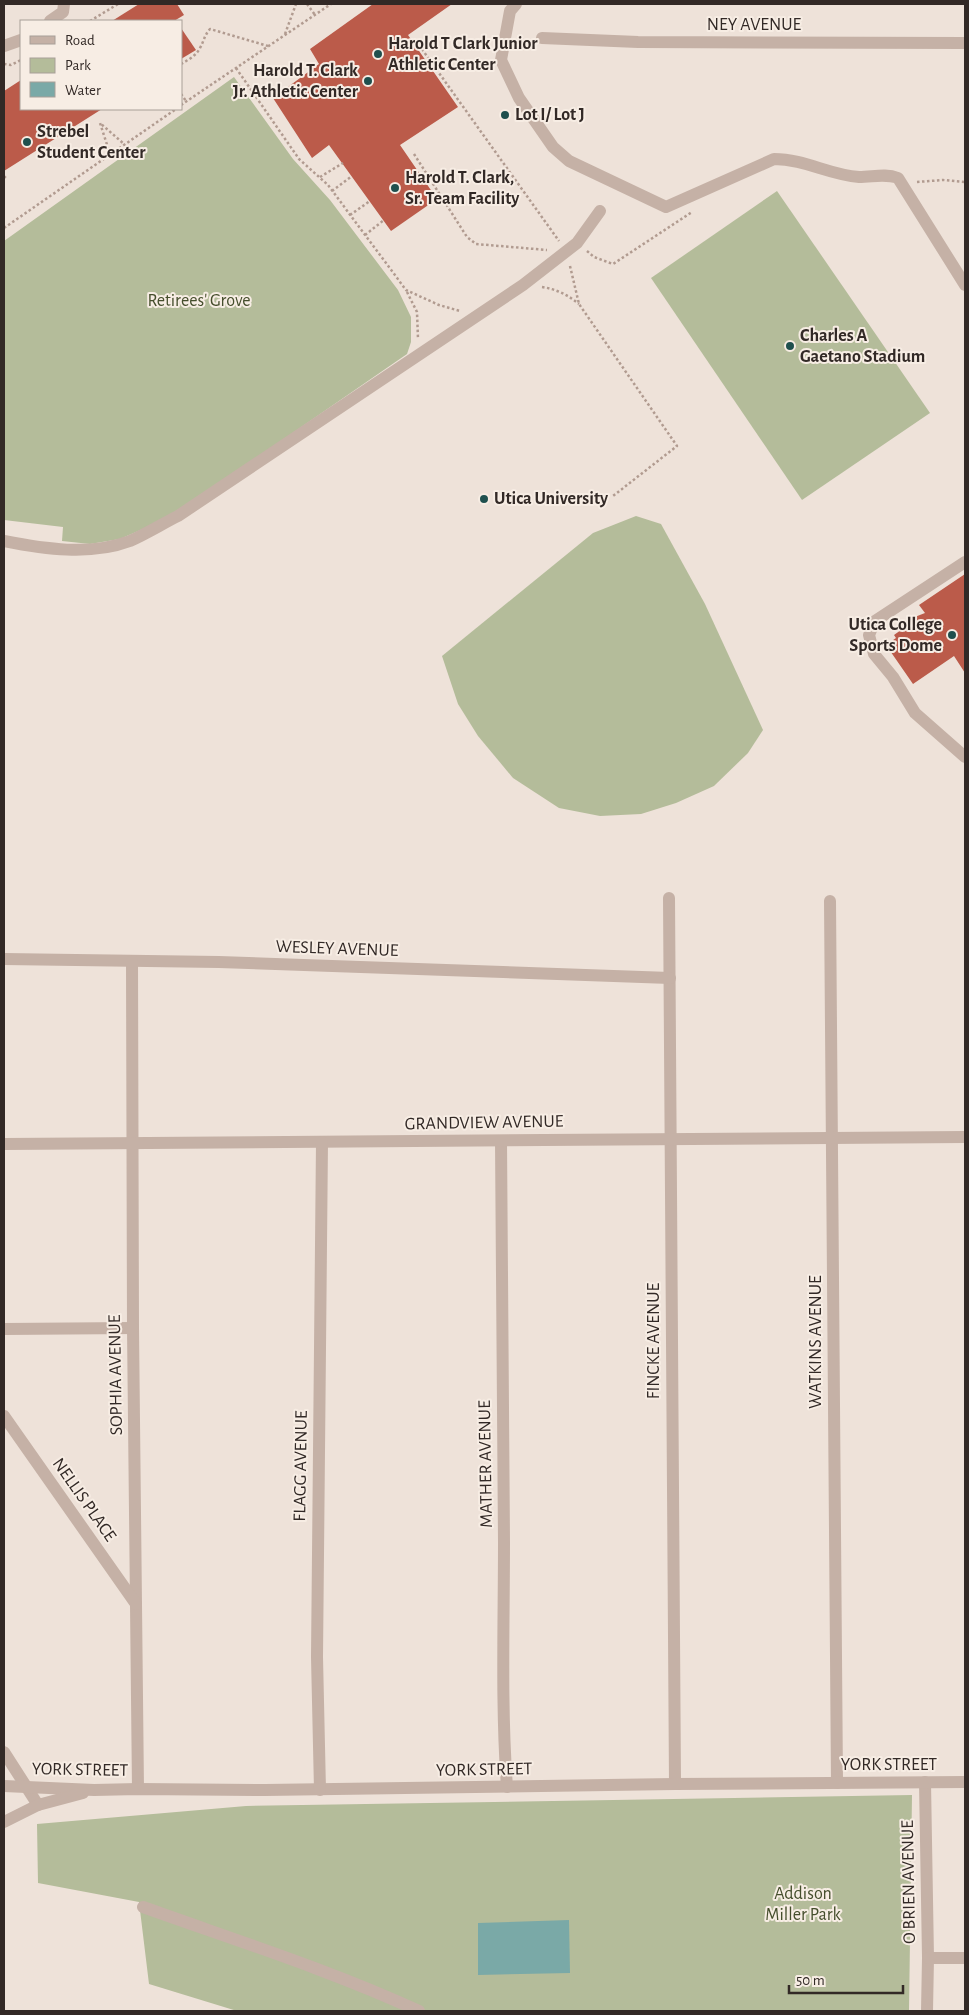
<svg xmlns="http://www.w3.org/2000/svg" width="969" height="2015" viewBox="0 0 969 2015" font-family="'Alegreya Sans',sans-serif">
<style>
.green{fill:#b4bc9a}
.water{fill:#7aa9a7}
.building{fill:#bb5b4a}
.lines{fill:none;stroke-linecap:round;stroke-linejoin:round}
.path{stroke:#b19b90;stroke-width:2.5;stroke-dasharray:2.5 2.5;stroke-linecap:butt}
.minor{stroke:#c5b1a6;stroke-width:12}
.poi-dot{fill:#1f504e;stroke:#f7ede4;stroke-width:2}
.labels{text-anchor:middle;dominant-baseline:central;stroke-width:4;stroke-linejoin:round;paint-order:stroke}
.street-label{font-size:18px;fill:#322926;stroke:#f7ede4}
.poi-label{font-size:18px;font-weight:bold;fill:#322926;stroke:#f7ede4;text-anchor:start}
.park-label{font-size:18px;fill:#454e2c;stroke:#f7ede4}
</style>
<rect width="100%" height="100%" fill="#eee2d9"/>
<!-- green -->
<g class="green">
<polygon points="234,77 293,159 330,200 398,290 411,317 411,342 407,354 268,450 161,521 120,539 90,544 62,541 63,527 4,520 4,241"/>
<polygon points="777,191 930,413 802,500 651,278"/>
<polygon points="636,516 661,524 705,604 763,730 748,753 714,786 676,803 641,814 600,816 559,808 513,778 478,736 458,704 442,656 593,533"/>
<polygon points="912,1795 909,2011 237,2011 149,1984 139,1902 38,1883 37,1824 246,1806"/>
</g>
<!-- water -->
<polygon class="water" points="569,1920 570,1973 478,1975 478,1923"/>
<!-- building -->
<g class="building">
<polygon points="139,4 177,4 184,15 174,21 112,21"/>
<polygon points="373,4 452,4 408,35 458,107 400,145 437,199 391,231 329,145 312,158 273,98 319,64 310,49"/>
<polygon points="181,28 196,50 181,59"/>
<polygon points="21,80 21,109 102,109 4,171 4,91"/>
<polygon points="965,574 965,673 954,656 913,684 886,645 896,638 894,635 901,630 907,620 925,613 919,605"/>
</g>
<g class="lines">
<!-- path -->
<g class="path">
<polyline points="307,4 315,15"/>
<polyline points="90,21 118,4"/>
<polyline points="285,34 296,4"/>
<polyline points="419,45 559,241"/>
<polyline points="4,64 11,65 21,60"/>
<path d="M181 64C188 60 196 56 200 48 204 41 204 36 210 29L268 46"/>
<polyline points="236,68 299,159 328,185 406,290 439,305 460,311"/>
<polyline points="181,94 186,101"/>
<polyline points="181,105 331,4"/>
<polyline points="110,154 100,123 124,144"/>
<polyline points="414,154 467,237 476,244 547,250"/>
<polyline points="320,177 343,163"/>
<polyline points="4,178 7,175"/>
<polyline points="917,182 943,180 965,182"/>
<polyline points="332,191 352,176"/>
<polyline points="350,215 370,201"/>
<polyline points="4,228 176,109"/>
<polyline points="365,235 384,220"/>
<polyline points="587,251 594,257 613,264 692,212"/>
<polyline points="570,266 579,304 677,446 613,496"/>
<path d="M542 287C556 289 568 295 579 304"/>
<polyline points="407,292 417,312 418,339"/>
</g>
<!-- minor -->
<g class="minor">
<path d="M516 4 510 11 501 60 519 98 553 147 569 161 666 207 774 159C805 159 829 175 859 177 873 177 885 173 898 178L965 285"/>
<polyline points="50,21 63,12 64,4"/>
<polyline points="542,38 638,42 965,43"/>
<polyline points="4,46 21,40"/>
<path d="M4 541C44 549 90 556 130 541 146 534 162 524 178 516L523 285 577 243 600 211"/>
<polyline points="965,562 875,621 869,635 874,654 893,677 915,713 965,757"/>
<polyline points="669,898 675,1784"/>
<polyline points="830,901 837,1783"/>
<polyline points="4,959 219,962 670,978"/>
<polyline points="132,961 133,1328 138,1789"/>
<path d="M501 1141C501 1274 504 1408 504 1542 504 1624 501 1706 507 1787"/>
<polyline points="4,1144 965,1137"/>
<polyline points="4,1329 133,1328"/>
<polyline points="4,1416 136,1604"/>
<polyline points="4,1752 38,1805"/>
<polyline points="925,1782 928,1958 927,2011"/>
<polyline points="4,1786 94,1790 138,1789 265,1790 675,1784 965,1782"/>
<polyline points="320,1790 317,1657 322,1142"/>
<polyline points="4,1822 38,1805 83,1793"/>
<path d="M143 1907C235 1940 330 1970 419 2011"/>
<polyline points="928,1958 965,1958"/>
</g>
</g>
<!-- markers -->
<g class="poi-dot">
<circle cx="378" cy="54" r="5"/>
<circle cx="368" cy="81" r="5"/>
<circle cx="505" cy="115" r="5"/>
<circle cx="27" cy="142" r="5"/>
<circle cx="395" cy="188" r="5"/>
<circle cx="790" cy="346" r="5"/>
<circle cx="484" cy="499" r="5"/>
<circle cx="952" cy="635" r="5"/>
</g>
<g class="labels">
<!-- street labels -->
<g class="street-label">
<text x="754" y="25">NEY AVENUE</text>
<text transform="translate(337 949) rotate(2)">WESLEY AVENUE</text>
<text transform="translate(484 1123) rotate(-1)">GRANDVIEW AVENUE</text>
<text transform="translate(654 1341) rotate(-90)">FINCKE AVENUE</text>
<text transform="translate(816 1342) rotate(-90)">WATKINS AVENUE</text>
<text transform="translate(116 1375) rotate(-91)">SOPHIA AVENUE</text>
<text transform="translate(486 1464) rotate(-91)">MATHER AVENUE</text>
<text transform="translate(301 1466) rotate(-89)">FLAGG AVENUE</text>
<text transform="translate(84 1500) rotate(55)">NELLIS PLACE</text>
<text x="889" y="1765">YORK STREET</text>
<text transform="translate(80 1770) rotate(1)">YORK STREET</text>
<text transform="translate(484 1770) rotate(-1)">YORK STREET</text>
<text transform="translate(909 1882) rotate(-91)">O BRIEN AVENUE</text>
</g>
<!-- poi labels -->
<g class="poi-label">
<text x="388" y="44">Harold T Clark Junior<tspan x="388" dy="21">Athletic Center</tspan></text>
<text x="358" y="71" text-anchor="end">Harold T. Clark<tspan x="358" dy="21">Jr. Athletic Center</tspan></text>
<text x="515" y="115">Lot I/ Lot J</text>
<text x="37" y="132">Strebel<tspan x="37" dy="21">Student Center</tspan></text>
<text x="405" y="178">Harold T. Clark,<tspan x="405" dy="21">Sr. Team Facility</tspan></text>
<text x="800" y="336">Charles A<tspan x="800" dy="21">Gaetano Stadium</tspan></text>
<text x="494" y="499">Utica University</text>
<text x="942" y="625" text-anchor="end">Utica College<tspan x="942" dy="21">Sports Dome</tspan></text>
</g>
<!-- park labels -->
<g class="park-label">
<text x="199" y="301">Retirees' Grove</text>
<text x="803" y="1894">Addison<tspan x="803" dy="21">Miller Park</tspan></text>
</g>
</g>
<!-- border -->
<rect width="969" height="2015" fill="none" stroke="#322926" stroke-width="10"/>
<!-- legend -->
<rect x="20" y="20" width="162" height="90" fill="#f7ede4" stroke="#a89f98"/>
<rect x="30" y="36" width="25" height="8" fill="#c5b1a6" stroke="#a89f98"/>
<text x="65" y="45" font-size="15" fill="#322926">Road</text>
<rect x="30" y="58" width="25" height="15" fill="#b4bc9a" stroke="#a89f98"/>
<text x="65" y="70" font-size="15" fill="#322926">Park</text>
<rect x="30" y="82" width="25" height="15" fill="#7aa9a7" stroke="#a89f98"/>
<text x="65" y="95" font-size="15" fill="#322926">Water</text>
<!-- scale -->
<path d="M789 1985v8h114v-8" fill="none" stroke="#322926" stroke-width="2.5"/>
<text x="796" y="1985" font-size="15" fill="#322926" stroke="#f7ede4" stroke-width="4" paint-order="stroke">50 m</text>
</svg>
